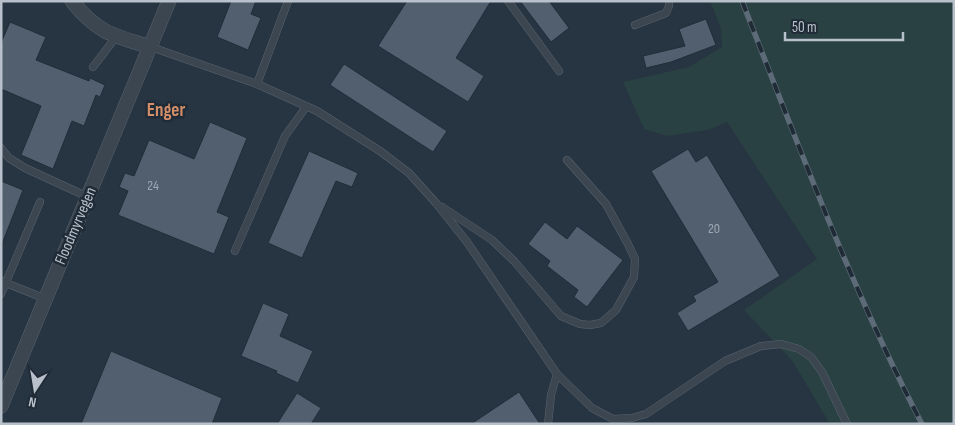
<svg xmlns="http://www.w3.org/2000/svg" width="955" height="425" viewBox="0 0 955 425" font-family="'Sofia Sans Condensed',sans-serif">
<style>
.green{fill:#294142}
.building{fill:#525f6e;stroke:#212d38}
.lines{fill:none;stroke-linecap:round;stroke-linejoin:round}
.service-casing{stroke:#59646e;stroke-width:8}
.minor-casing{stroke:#59646e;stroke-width:15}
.service{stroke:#3b4651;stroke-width:7}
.minor{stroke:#3b4651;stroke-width:14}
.rail-casing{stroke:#5d6a77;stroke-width:5.5}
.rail{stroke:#1f2b36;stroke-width:4;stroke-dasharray:11;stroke-linecap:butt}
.labels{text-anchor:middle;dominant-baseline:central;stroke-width:5;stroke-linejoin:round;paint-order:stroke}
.number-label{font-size:14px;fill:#9ea8b4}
.street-label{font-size:16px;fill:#b8c1cb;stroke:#1f2b36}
.quarter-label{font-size:19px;font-weight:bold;fill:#d48f6a;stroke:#1f2b36}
</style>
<rect width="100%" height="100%" fill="#273441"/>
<!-- green -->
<polygon class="green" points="710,1 954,1 954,424 830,424 793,362 744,310 817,259 727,122 708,130 667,136 644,129 623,82 689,67 722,47 721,29"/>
<!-- building -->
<g class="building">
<polygon points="231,1 256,1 251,14 261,18 248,50 217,37"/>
<polygon points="407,1 491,1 456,58 484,76 468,102 378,46"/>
<polygon points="520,1 549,1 569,28 551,42"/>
<polygon points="706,19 716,45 671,62 646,68 643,56 685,46 679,29"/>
<polygon points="10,22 46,37 36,60 89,81 90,78 105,85 100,97 96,95 84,126 72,121 53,169 21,155 41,106 1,89 1,43"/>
<polygon points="344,64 447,131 433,152 330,85"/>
<polygon points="210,122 247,138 217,212 229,217 214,254 118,215 128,191 119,187 125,173 134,176 149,140 194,159"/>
<polygon points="688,149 696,162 707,155 780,276 688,331 677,313 696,301 693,296 718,282 651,171"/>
<polygon points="309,151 358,173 352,187 336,181 302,258 268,243"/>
<polygon points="1,181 23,190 2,244 1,244"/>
<polygon points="545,222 567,239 577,226 623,260 587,307 574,297 578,290 547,266 550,261 528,244"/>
<polygon points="263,303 289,314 280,336 313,351 298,383 276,373 277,371 241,356"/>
<polygon points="111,351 222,398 212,424 81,424"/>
<polygon points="519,392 540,424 471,424"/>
<polygon points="297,393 321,408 311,424 277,424"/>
</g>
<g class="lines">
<defs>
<g id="service">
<polyline points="508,1 559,71"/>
<polyline points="635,25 666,13 669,6 669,1"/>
<polyline points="151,47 257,84 317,111 380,151 409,173 436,203 467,242 557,374 592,408 613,419 632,418 646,414 725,361 761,346 781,344 799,349 811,357 822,372 847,424"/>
<polyline points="93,67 116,37"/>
<polyline points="257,84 288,1"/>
<polyline points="1,148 9,158 25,168 88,197"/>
<polyline points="442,207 492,240 514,261 561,316 580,324 590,325 601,323 616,310 634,277 635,259 628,244 606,204 567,160"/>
<polyline points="235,251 285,136 306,107"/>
<polyline points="1,281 46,299"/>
<polyline points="1,294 40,202"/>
<polyline points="548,424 551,395 557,374"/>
</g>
<g id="minor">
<path d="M72 1C97 33 114 36 151 47"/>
<polyline points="1,406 169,1"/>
</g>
</defs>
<!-- service casing -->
<use href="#service" class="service-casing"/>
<!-- minor casing -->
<use href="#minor" class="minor-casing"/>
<!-- service -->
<use href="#service" class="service"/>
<!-- minor -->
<use href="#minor" class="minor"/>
<defs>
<path id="rail" d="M742 1C798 144 851 288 922 424"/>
</defs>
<!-- rail casing -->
<use href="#rail" class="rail-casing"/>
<!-- rail -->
<use href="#rail" class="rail"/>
</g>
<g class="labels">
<!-- number labels -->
<g class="number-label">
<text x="153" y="185">24</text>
<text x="714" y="228">20</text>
</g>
<!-- street labels -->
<g class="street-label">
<text transform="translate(76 226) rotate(-67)">Floodmyrvegen</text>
</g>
<!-- quarter labels -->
<g class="quarter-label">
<text x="166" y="110">Enger</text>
</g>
</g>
<!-- border -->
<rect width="955" height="425" fill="none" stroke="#b8c1cb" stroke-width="5"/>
<!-- north arrow -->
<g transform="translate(35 390) rotate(192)" stroke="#1f2b36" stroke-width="4" paint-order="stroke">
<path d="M0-4L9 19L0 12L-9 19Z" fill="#b8c1cb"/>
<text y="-8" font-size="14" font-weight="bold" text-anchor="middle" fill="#b8c1cb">N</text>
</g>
<!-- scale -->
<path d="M785 32v8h118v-8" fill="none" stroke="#b8c1cb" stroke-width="2.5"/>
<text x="792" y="32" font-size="15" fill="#b8c1cb" stroke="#1f2b36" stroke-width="4" paint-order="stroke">50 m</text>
</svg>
